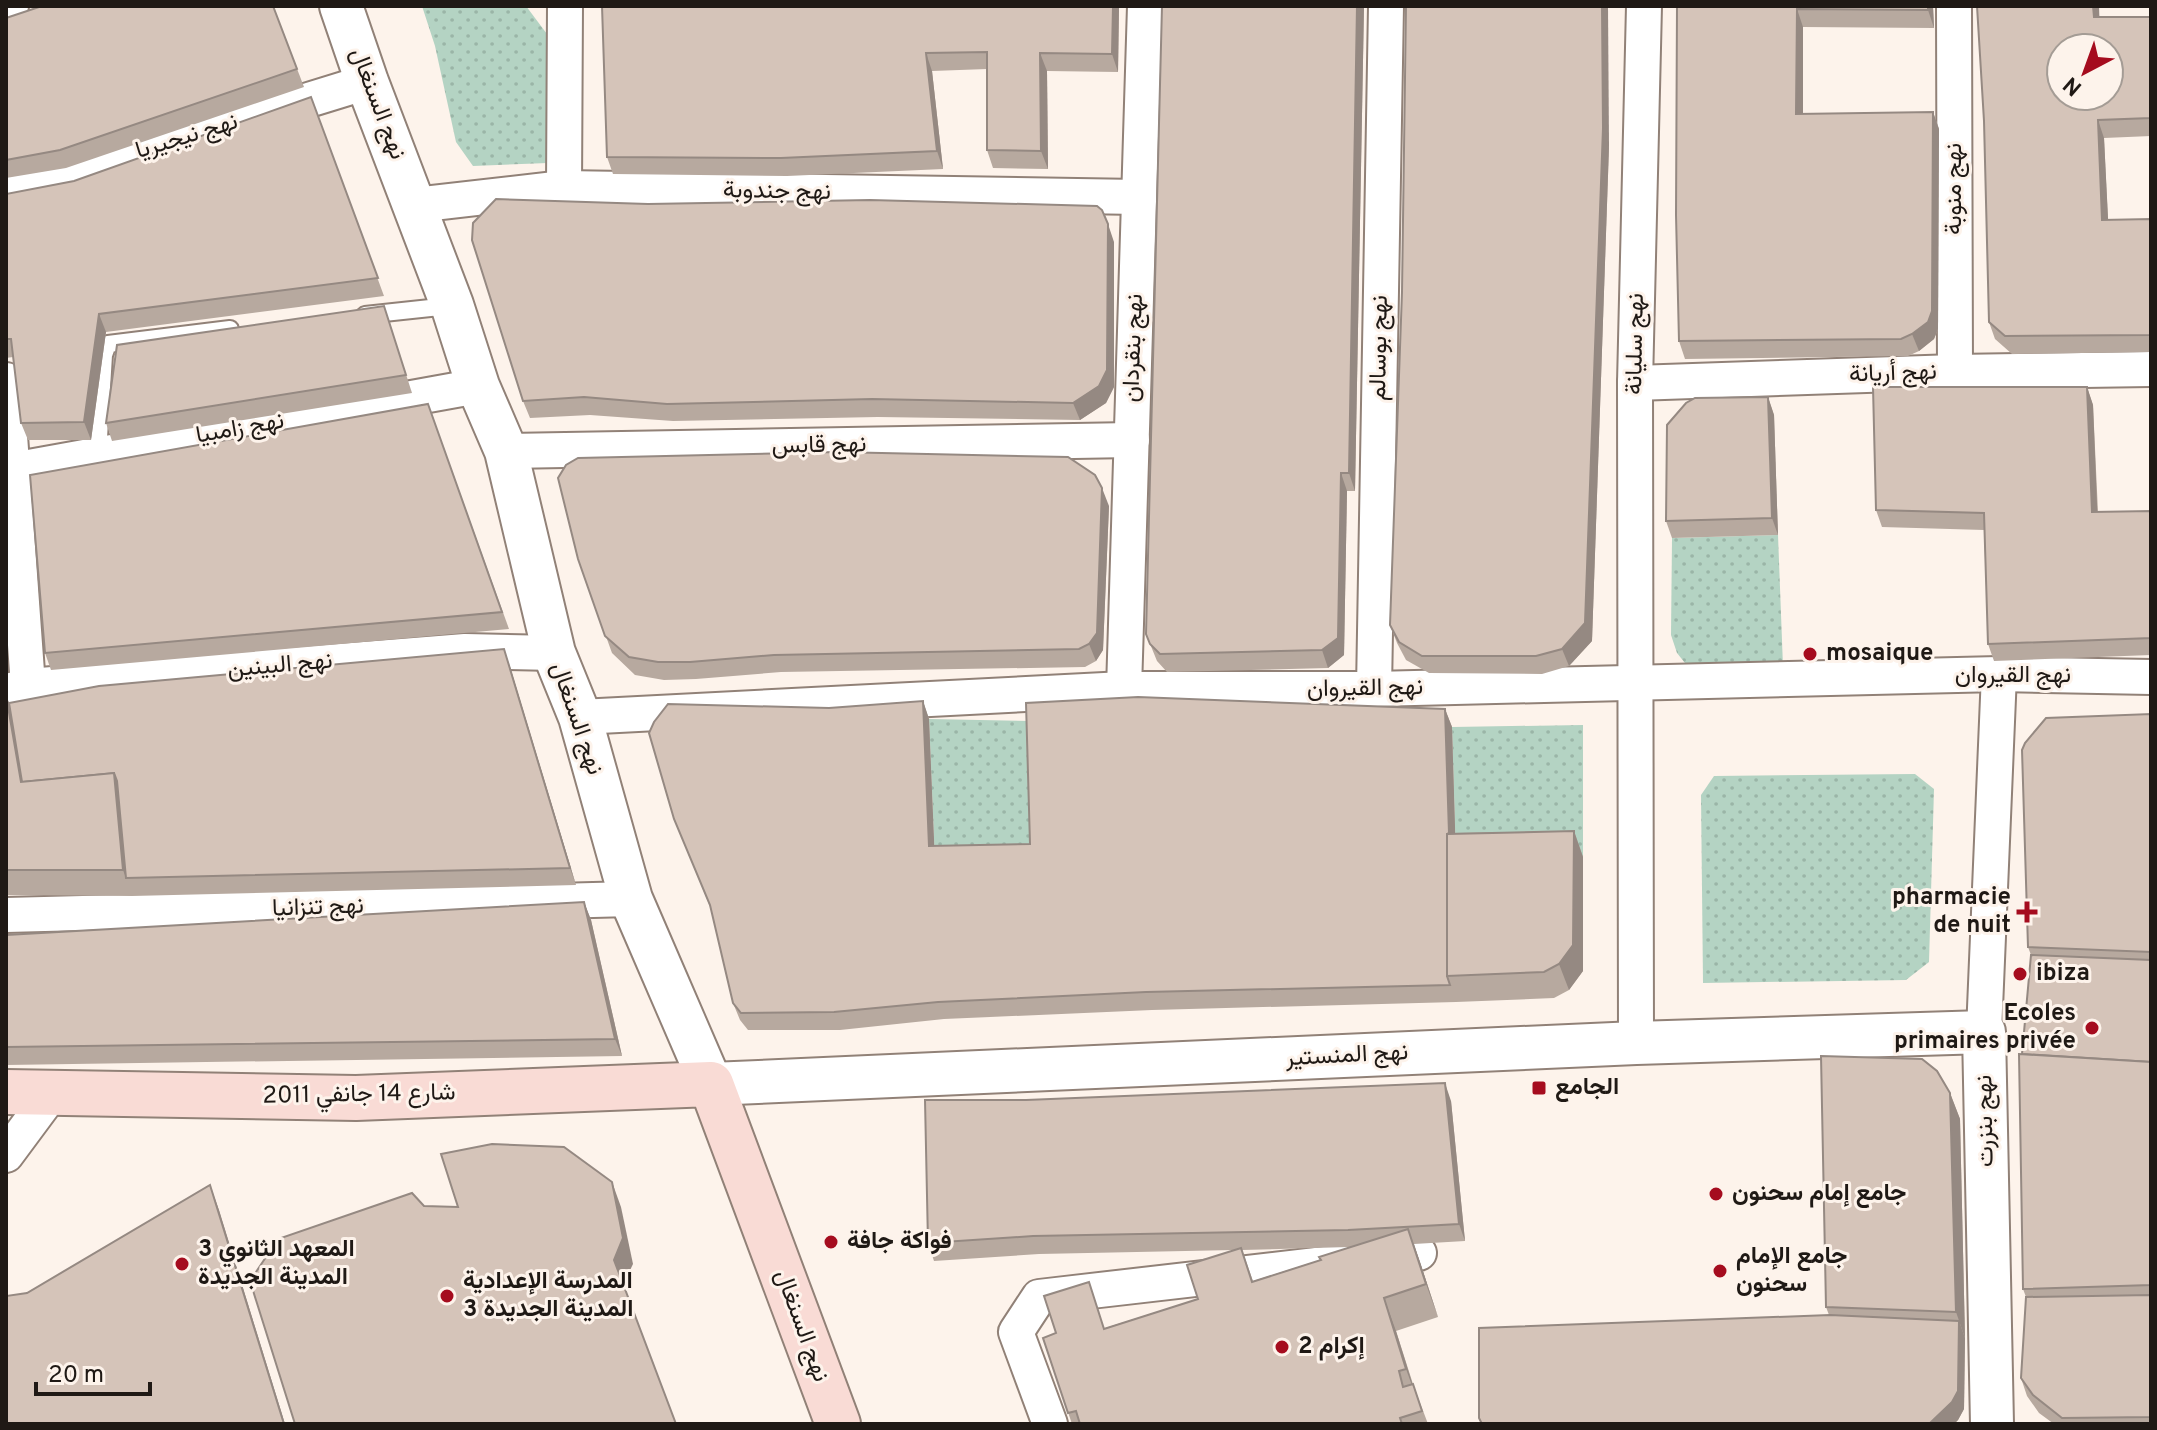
<svg xmlns="http://www.w3.org/2000/svg" width="2157" height="1430" viewBox="0 0 2157 1430" font-family="Overpass,Vazirmatn,sans-serif">
<style>
.grass{fill:url(#grass-dots)}
.lines{fill:none;stroke-linecap:round;stroke-linejoin:round}
.service-casing{stroke:#918177;stroke-width:20}
.minor-casing{stroke:#918177;stroke-width:38}
.tertiary-casing{stroke:#918177;stroke-width:46}
.secondary-casing{stroke:#918177;stroke-width:48}
.service{stroke:#fff;stroke-width:16}
.minor{stroke:#fff;stroke-width:34}
.tertiary{stroke:#fff;stroke-width:42}
.secondary{stroke:#f9dbd5;stroke-width:44}
.wall{fill:#b7a99f;fill-rule:evenodd}
.shaded-wall{fill:#958982}
.building{fill:#d5c4b9;stroke:#958982;stroke-width:2;fill-rule:evenodd}
.poi-dot{fill:#a50c1e;stroke:#fdf3eb;stroke-width:3}
.labels{text-anchor:middle;dominant-baseline:central;stroke-width:6;stroke-linejoin:round;paint-order:stroke}
.street-label{font-size:24px;fill:#1f1915;stroke:#fdf3eb}
.poi-label{font-size:24px;font-weight:bold;fill:#1f1915;stroke:#fdf3eb;text-anchor:start}
</style>
<defs>
<pattern id="grass-dots" width="8" height="8" patternUnits="userSpaceOnUse" patternTransform="scale(2)"><rect width="8" height="8" fill="#b4d3c3"/><path d="M2 2h.1M6 6h.1" fill="none" stroke="#9ab5a7" stroke-width="1.8" stroke-linecap="round"/></pattern>
</defs>
<rect width="100%" height="100%" fill="#fdf3eb"/>
<!-- grass -->
<g class="grass">
<polygon points="422,6 526,6 556,46 548,163 473,166 456,142 435,46"/>
<polygon points="1778,535 1783,667 1689,668 1677,653 1671,635 1672,538"/>
<polygon points="929,719 1032,721 1037,861 935,863"/>
<polygon points="1583,725 1583,857 1456,859 1452,727"/>
<polygon points="1915,774 1934,789 1929,962 1906,980 1703,983 1701,795 1714,776"/>
</g>
<g class="lines">
<defs>
<g id="service">
<polyline points="365,315 449,306"/>
<polyline points="98,454 104,355 108,344 230,329"/>
</g>
<g id="minor">
<polyline points="1954,6 1955,372"/>
<polyline points="6,7 11,6"/>
<polyline points="6,187 52,178 101,164 367,82"/>
<polyline points="564,188 565,6"/>
<polyline points="415,205 564,188 1139,197"/>
<polyline points="6,380 28,686"/>
<polyline points="1635,383 1955,372 2151,369"/>
<polyline points="506,451 1132,440"/>
<polyline points="6,481 29,467 478,386"/>
<polyline points="1124,689 1145,6"/>
<polyline points="1374,689 1386,6"/>
<polyline points="6,691 28,686 465,651 554,653"/>
<polyline points="580,717 1124,689 1374,689 1999,674 2151,677"/>
<polyline points="6,915 631,899"/>
<polyline points="1984,1032 1999,674"/>
<polyline points="1636,1043 1635,383 1644,6"/>
<polyline points="6,1155 52,1093"/>
<polyline points="1050,1424 1016,1332 1039,1297 1419,1253"/>
</g>
<polyline id="tertiary" points="341,6 367,82 452,305 478,386 506,451 554,653 580,717 631,899 711,1084 1636,1043 1984,1032 1992,1424"/>
<polyline id="secondary" points="6,1092 356,1098 711,1084 838,1424"/>
</defs>
<!-- service casing -->
<use href="#service" class="service-casing"/>
<!-- minor casing -->
<use href="#minor" class="minor-casing"/>
<!-- tertiary casing -->
<use href="#tertiary" class="tertiary-casing"/>
<!-- secondary casing -->
<use href="#secondary" class="secondary-casing"/>
<!-- service -->
<use href="#service" class="service"/>
<!-- minor -->
<use href="#minor" class="minor"/>
<!-- tertiary -->
<use href="#tertiary" class="tertiary"/>
<!-- secondary -->
<use href="#secondary" class="secondary"/>
</g>
<!-- wall -->
<g class="wall">
<polygon points="273,6 304,87 66,168 6,178 6,18"/>
<polygon points="602,6 1119,6 1118,72 1047,71 1048,169 993,168 987,150 987,69 932,71 943,169 787,176 613,174 607,157"/>
<polygon points="1162,6 1364,6 1355,491 1347,491 1344,655 1328,668 1167,672 1157,661 1146,634"/>
<polygon points="1677,6 1933,6 1934,28 1803,27 1803,114 1933,112 1939,129 1938,329 1934,339 1919,351 1908,356 1685,359 1679,341"/>
<polygon points="1977,6 2099,6 2099,17 2151,17 2151,136 2104,138 2108,220 2151,219 2151,352 2012,354 1995,339 1989,322 1984,121"/>
<polygon points="311,97 384,296 106,332 91,440 28,440 21,423 13,357 6,358 6,194 74,181"/>
<polygon points="1609,146 1592,641 1569,666 1542,674 1429,673 1406,660 1397,643 1390,625"/>
<polygon points="1114,242 1114,387 1106,403 1080,420 878,417 673,421 590,415 530,418 523,401"/>
<polygon points="384,306 412,393 112,441 106,423"/>
<polygon points="2087,387 2093,405 2098,512 2151,511 2151,655 1994,661 1988,644 1984,530 1882,527 1876,510"/>
<polygon points="1768,397 1774,415 1778,535 1672,538 1666,521"/>
<polygon points="428,404 509,629 51,670 45,653"/>
<polygon points="1109,506 1103,650 1096,661 1085,667 781,672 696,679 664,680 635,675 612,653 578,559"/>
<polygon points="510,667 576,885 132,896 6,895 6,695 9,703"/>
<polygon points="923,701 929,719 934,846 1030,844 1445,709 1452,727 1455,833 1574,831 1583,857 1583,971 1569,990 1554,998 1456,1002 1152,1010 944,1019 840,1030 748,1030 740,1020 733,1003 711,909 674,819 829,708"/>
<polygon points="2151,714 2151,1424 2054,1424 2039,1413 2027,1396 2021,1378 2026,1297 2023,1289 2022,1054 2031,955 2028,947"/>
<polygon points="584,902 591,920 622,1056 6,1065 6,935"/>
<polygon points="1950,1093 1960,1119 1965,1338 1964,1409 1958,1420 1954,1424 1482,1424 1829,1315 1826,1307"/>
<path d="M1451 1101 1465 1241 1414 1244 1438 1317 1396 1331 1413 1384 1428 1424H1072L1043 1338 1105 1328 1198 1299 1234 1250 1039 1254 934 1261 928 1243ZM1349 1247 1320 1260 1253 1281 1242 1250Z"/>
</g>
<!-- shaded-wall -->
<g class="shaded-wall">
<polygon points="1113,6 1119,6 1118,72 1112,54"/>
<polygon points="1357,6 1364,6 1355,491 1349,473"/>
<polygon points="1602,6 1608,6 1609,146 1592,641 1569,666 1562,649"/>
<polygon points="1928,6 1933,6 1934,28 1928,10"/>
<polygon points="2093,6 2099,6 2100,35 2094,17"/>
<polygon points="1797,9 1803,27 1803,131 1796,114"/>
<polygon points="926,53 932,71 943,169 937,151"/>
<polygon points="1040,53 1047,71 1048,169 1041,151"/>
<polygon points="1933,112 1939,129 1938,329 1934,339 1919,351 1912,334"/>
<polygon points="2098,120 2104,138 2109,238 2102,220"/>
<polygon points="1108,224 1114,242 1114,387 1106,403 1080,420 1073,403"/>
<polygon points="99,314 106,332 91,440 84,422"/>
<polygon points="2087,387 2093,405 2098,529 2092,512"/>
<polygon points="1768,397 1774,415 1778,535 1772,518"/>
<polygon points="1341,473 1347,491 1344,655 1328,668 1322,650"/>
<polygon points="1102,488 1109,506 1103,650 1096,661 1089,644"/>
<polygon points="504,649 510,667 576,885 570,868"/>
<polygon points="6,695 15,720 27,790 21,782"/>
<polygon points="923,701 929,719 935,863 929,846"/>
<polygon points="1445,709 1452,727 1456,859 1450,976"/>
<polygon points="114,773 124,798 126,878 123,870"/>
<polygon points="1574,831 1583,857 1583,971 1569,990 1559,964"/>
<polygon points="584,902 591,920 622,1056 615,1039"/>
<polygon points="1445,1083 1451,1101 1465,1241 1459,1224"/>
<polygon points="1950,1093 1960,1119 1965,1338 1956,1312"/>
<polygon points="612,1182 621,1207 633,1264 623,1285 614,1260"/>
<polygon points="210,1185 219,1210 285,1424 284,1424"/>
<polygon points="1408,1229 1420,1262 1438,1317 1426,1284"/>
<polygon points="1384,1298 1396,1331 1418,1402 1406,1369"/>
<polygon points="1959,1321 1965,1338 1964,1409 1958,1420 1954,1424 1929,1424"/>
</g>
<!-- building -->
<g class="building">
<polygon points="42,6 273,6 297,69 60,150 6,160 6,18"/>
<polygon points="602,6 1113,6 1112,54 1040,53 1041,151 987,150 987,52 926,53 937,151 781,158 607,157"/>
<polygon points="1162,6 1357,6 1349,473 1341,473 1338,638 1322,650 1160,654 1150,644 1146,634"/>
<polygon points="1406,6 1602,6 1603,128 1585,623 1562,649 1536,656 1422,656 1399,642 1390,625 1402,292"/>
<polygon points="1677,6 1928,6 1928,10 1797,9 1796,114 1933,112 1932,311 1928,322 1912,334 1901,339 1679,341 1676,215"/>
<path d="M1977 6H2093L2094 17H2151V118L2098 120 2102 220 2151 219V335L2005 336 1989 322 1984 121ZM2061 48H2109V96H2061Z"/>
<polygon points="311,97 378,278 99,314 84,422 21,423 11,339 6,339 6,194 74,181"/>
<polygon points="496,199 648,204 870,200 1097,206 1102,210 1108,224 1107,370 1099,386 1073,403 872,399 667,404 584,397 523,401 472,240 473,223"/>
<polygon points="384,306 406,375 106,423 117,345"/>
<polygon points="1873,387 2087,387 2092,512 2151,511 2151,638 1988,644 1984,513 1876,510"/>
<polygon points="1768,397 1772,518 1666,521 1667,425 1686,403 1695,398"/>
<polygon points="428,404 502,612 45,653 30,475"/>
<polygon points="836,452 1068,457 1095,475 1102,488 1097,633 1089,644 1079,649 774,655 690,662 658,662 629,657 605,636 578,559 558,478 566,465 578,458"/>
<polygon points="504,649 570,868 126,878 117,781 114,773 22,782 9,703 99,686"/>
<polygon points="6,695 21,782 114,773 123,870 6,870"/>
<polygon points="1138,697 1445,709 1449,833 1447,834 1447,976 1450,985 1146,992 938,1002 834,1012 741,1013 733,1003 710,905 674,819 649,733 654,722 668,704 829,708 923,701 929,846 1030,844 1026,703"/>
<polygon points="2151,714 2151,952 2028,947 2022,750 2025,743 2046,718"/>
<polygon points="1574,831 1573,945 1559,964 1544,972 1447,976 1447,834"/>
<polygon points="584,902 615,1039 6,1047 6,935"/>
<polygon points="2031,955 2151,960 2151,1062 2022,1054"/>
<polygon points="2019,1054 2151,1062 2151,1285 2023,1289"/>
<polygon points="1821,1056 1922,1059 1937,1071 1950,1093 1956,1312 1826,1307"/>
<polygon points="1445,1083 1459,1224 1348,1230 1033,1236 928,1243 925,1100 1026,1100"/>
<polygon points="492,1144 564,1147 612,1182 623,1238 614,1260 676,1424 295,1424 250,1281 278,1239 412,1193 424,1206 458,1207 441,1154"/>
<polygon points="210,1185 284,1424 6,1424 6,1296 27,1293"/>
<polygon points="1408,1229 1426,1284 1384,1298 1406,1369 1399,1371 1403,1387 1413,1384 1422,1411 1400,1418 1402,1424 1080,1424 1076,1411 1068,1413 1043,1338 1056,1333 1044,1296 1089,1282 1104,1329 1198,1299 1187,1265 1241,1248 1252,1282 1321,1260 1319,1257"/>
<polygon points="2151,1295 2151,1417 2062,1418 2033,1395 2021,1378 2026,1297"/>
<polygon points="1830,1315 1959,1321 1958,1391 1952,1402 1929,1424 1482,1424 1479,1418 1479,1328"/>
</g>
<!-- markers -->
<g class="poi-dot">
<circle cx="1810" cy="654" r="8"/>
<path d="M2023 900h8v8h8v8h-8v8h-8v-8h-8v-8h8z"/>
<circle cx="2020" cy="974" r="8"/>
<circle cx="2092" cy="1028" r="8"/>
<rect x="1531" y="1080" width="16" height="16" rx="4"/>
<circle cx="1716" cy="1194" r="8"/>
<circle cx="831" cy="1242" r="8"/>
<circle cx="182" cy="1264" r="8"/>
<circle cx="1720" cy="1271" r="8"/>
<circle cx="447" cy="1296" r="8"/>
<circle cx="1282" cy="1347" r="8"/>
</g>
<g class="labels">
<!-- street labels -->
<g class="street-label">
<text transform="translate(377 104) rotate(69)">نهج السنغال</text>
<text transform="translate(187 137) rotate(-17)">نهج نيجيريا</text>
<text transform="translate(1955 189) rotate(-90)">نهج منوبة</text>
<text transform="translate(777 192) rotate(1)">نهج جندوبة</text>
<text transform="translate(1636 344) rotate(-89)">نهج سليانة</text>
<text transform="translate(1134 348) rotate(-88)">نهج بنقردان</text>
<text transform="translate(1380 348) rotate(-89)">نهج بوسالم</text>
<text transform="translate(1893 374) rotate(-2)">نهج أريانة</text>
<text transform="translate(240 429) rotate(-10)">نهج زامبيا</text>
<text transform="translate(819 446) rotate(-1)">نهج قابس</text>
<text transform="translate(280 666) rotate(-5)">نهج البينين</text>
<text x="2013" y="676">نهج القيروان</text>
<text transform="translate(1365 689) rotate(-1)">نهج القيروان</text>
<text transform="translate(576 719) rotate(71)">نهج السنغال</text>
<text transform="translate(318 908) rotate(-2)">نهج تنزانيا</text>
<text transform="translate(1347 1056) rotate(-3)">نهج المنستير</text>
<text transform="translate(359 1095) rotate(-1)">شارع 14 جانفي 2011</text>
<text transform="translate(1986 1121) rotate(-91)">نهج بنزرت</text>
<text transform="translate(801 1326) rotate(70)">نهج السنغال</text>
</g>
<!-- poi labels -->
<g class="poi-label">
<text x="1826" y="654">mosaique</text>
<text x="2011" y="898" text-anchor="end">pharmacie<tspan x="2011" dy="28">de nuit</tspan></text>
<text x="2036" y="974">ibiza</text>
<text x="2076" y="1014" text-anchor="end">Ecoles<tspan x="2076" dy="28">primaires privée</tspan></text>
<text x="1555" y="1088">الجامع</text>
<text x="1732" y="1194">جامع إمام سحنون</text>
<text x="847" y="1242">فواكة جافة</text>
<text x="198" y="1250">3 المعهد الثانوي<tspan x="198" dy="28">المدينة الجديدة</tspan></text>
<text x="1736" y="1257">جامع الإمام<tspan x="1736" dy="28">سحنون</tspan></text>
<text x="463" y="1282">المدرسة الإعدادية<tspan x="463" dy="28">المدينة الجديدة 3</tspan></text>
<text x="1298" y="1347">إكرام 2</text>
</g>
</g>
<!-- border -->
<rect width="2157" height="1430" fill="none" stroke="#1f1915" stroke-width="16"/>
<!-- north arrow -->
<g transform="translate(2085 72) rotate(221)"><circle r="38" fill="#fdf3eb" stroke="#a49c95" stroke-width="2"/>
<path d="M0-6L14 30L0 20L-14 30Z" fill="#a50c1e"/>
<text y="-12" font-size="22" font-weight="bold" text-anchor="middle" fill="#1f1915">N</text>
</g>
<!-- scale -->
<path d="M36 1382v12h114v-12" fill="none" stroke="#1f1915" stroke-width="4"/>
<text x="48" y="1382" font-size="24" fill="#1f1915" stroke="#fdf3eb" stroke-width="6" paint-order="stroke">20 m</text>
</svg>
